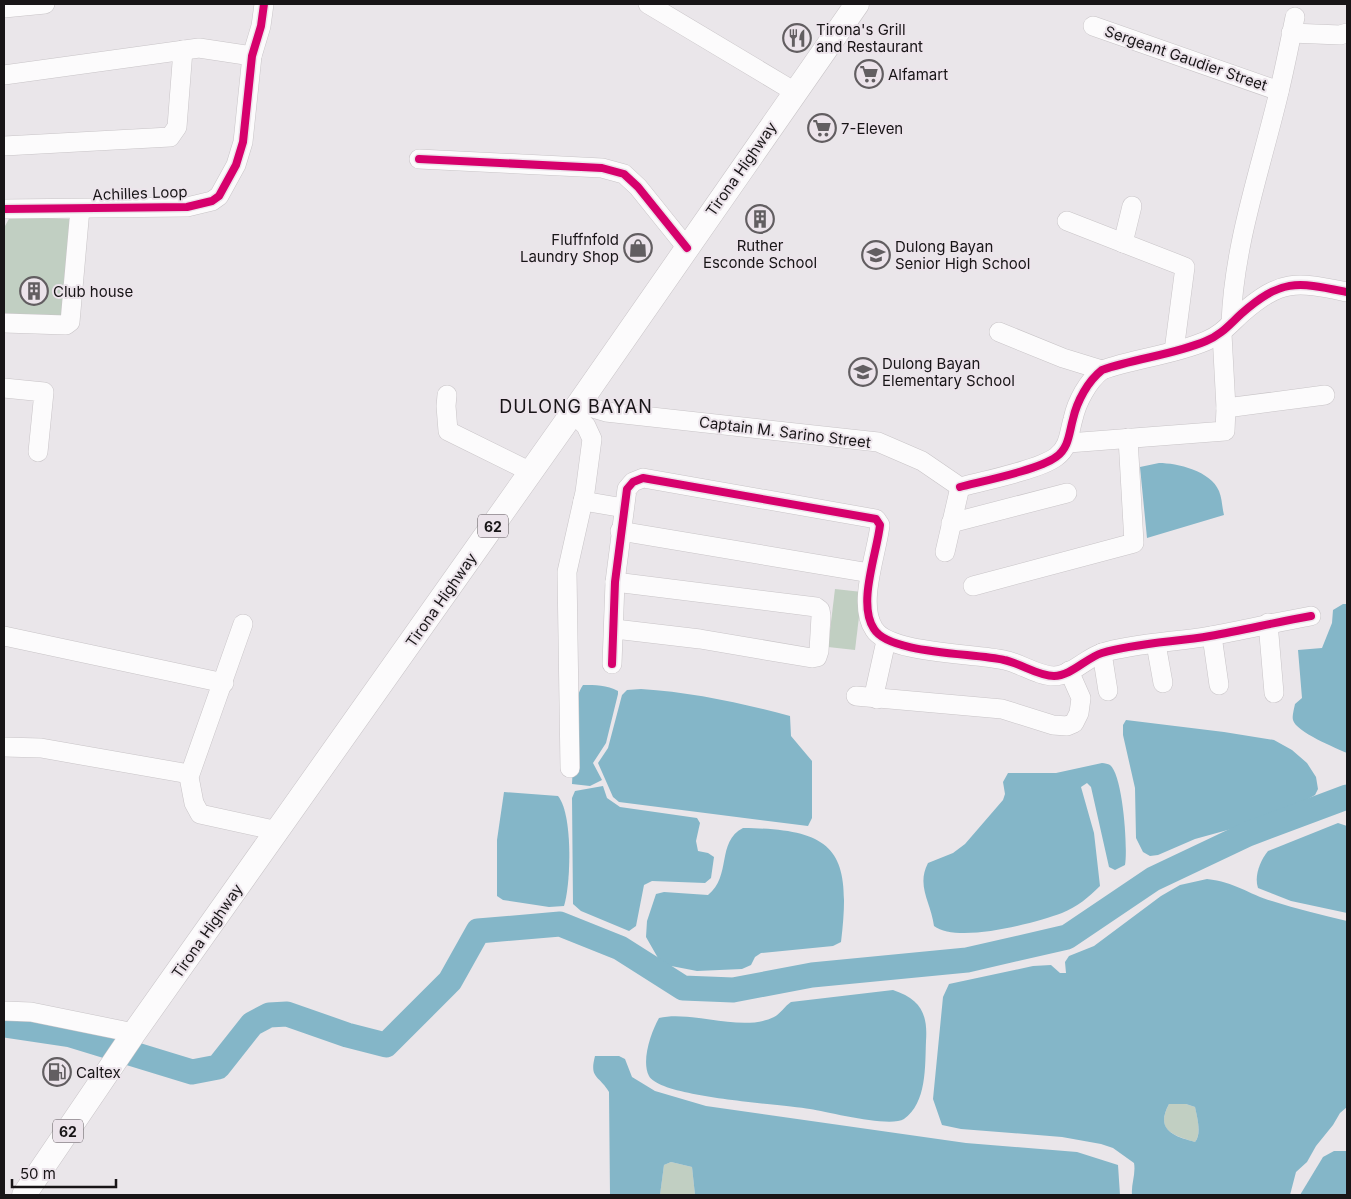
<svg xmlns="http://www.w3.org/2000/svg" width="1351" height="1199" viewBox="0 0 1351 1199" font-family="Inter,sans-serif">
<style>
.green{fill:#c1cfc2}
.water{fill:#84b6c8;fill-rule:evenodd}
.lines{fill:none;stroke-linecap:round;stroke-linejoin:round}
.river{stroke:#84b6c8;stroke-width:25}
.minor-casing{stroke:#c8c4c7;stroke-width:20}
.major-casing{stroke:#c8c4c7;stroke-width:25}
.minor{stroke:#fcfbfc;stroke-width:19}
.major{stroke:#fcfbfc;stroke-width:24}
.cycleway-casing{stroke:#ece4eb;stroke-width:11}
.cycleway{stroke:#d6006c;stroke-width:8}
.labels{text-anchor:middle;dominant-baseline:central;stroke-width:4;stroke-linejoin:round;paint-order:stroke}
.shield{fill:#ece4eb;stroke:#585357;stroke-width:1}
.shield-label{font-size:14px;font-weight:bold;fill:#181517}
.poi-label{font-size:15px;fill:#181517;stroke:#ece4eb;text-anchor:start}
.street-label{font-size:15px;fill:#181517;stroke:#ece4eb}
.quarter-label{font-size:18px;letter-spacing:1px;fill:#181517;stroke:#ece4eb}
</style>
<rect width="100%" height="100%" fill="#eae6ea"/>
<!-- green -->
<g class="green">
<polygon points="10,217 75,219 70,316 4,316 4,236 5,226"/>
<polygon points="835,589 862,592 855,650 828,647"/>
<path d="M1169 1104H1186L1195 1107C1197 1117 1202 1134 1195 1142 1173 1135 1155 1131 1169 1104Z"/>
<polygon points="671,1162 692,1167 695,1195 660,1195 664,1165"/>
</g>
<!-- water -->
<g class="water">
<path d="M1159 463C1177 463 1211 471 1219 491 1222 498 1222 507 1224 515L1147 538 1140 467Z"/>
<path d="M1343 604H1347V753C1336 748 1296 732 1293 720 1292 716 1294 709 1295 704L1302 698 1298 650 1322 648 1332 623 1333 610Z"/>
<path d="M583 685C595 685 607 685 618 691V694L606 743 593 763 602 780 590 786 572 784C574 757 568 707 583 685Z"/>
<path d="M641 689C691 692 741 703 790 716L791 736 812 761V818L808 826 619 802 613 797 598 763 608 748 622 695 627 690Z"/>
<polygon points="1126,720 1224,732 1274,740 1292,750 1307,763 1316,777 1318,789 1315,795 1278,816 1195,839 1158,855 1150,856 1143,852 1136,838 1135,788 1123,735 1123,725"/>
<path d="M1102 763C1105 763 1108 764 1110 765 1123 775 1128 849 1125 865L1115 870 1109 867 1091 787 1087 783 1081 787 1094 833 1100 886C1089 897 1077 907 1062 913 1035 923 958 944 934 926 931 902 916 886 928 863L953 853 965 844 1003 800 1005 794 1003 782 1008 773H1056Z"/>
<polygon points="603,786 607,798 620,807 697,818 700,823 696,841 698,851 708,853 714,857 711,878 705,883 652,881 644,885 636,926 629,931 581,911 573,904 572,798 575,791"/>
<path d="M504 792 558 796C573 814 571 884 564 906L549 907 503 900 497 896V840Z"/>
<path d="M1338 823 1347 826V913L1291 901 1258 888C1254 876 1260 861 1268 851Z"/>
<path d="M743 828C836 829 852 851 841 942L833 946 761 953 755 957 751 965 742 969 697 971 666 965 658 958 646 937 647 921 656 894 664 892 708 895C732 876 716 842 743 828Z"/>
<path d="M1207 879C1235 882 1248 894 1272 901 1297 909 1322 915 1347 921V1107L1340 1113 1333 1125 1316 1146 1307 1162 1296 1172 1290 1195H1132C1131 1184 1136 1174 1134 1163L1113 1148 1101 1144 1062 1137 961 1129 942 1125 933 1099 943 997 949 984 1033 966 1051 965 1060 973H1066L1065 962 1069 956 1094 946 1161 896 1180 885ZM1169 1104H1186L1195 1107C1197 1117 1202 1134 1195 1142 1173 1136 1155 1130 1169 1104Z"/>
<path d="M893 990C920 999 928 1013 926 1041 925 1066 927 1103 904 1119 890 1128 829 1112 810 1109 783 1104 661 1098 649 1076 641 1061 651 1032 659 1018 692 1010 742 1033 774 1017 780 1014 785 1006 791 1002Z"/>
<path d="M595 1056H619L625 1059 632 1077 655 1091 706 1106 966 1143 1077 1152 1118 1165 1120 1195H695L692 1167 671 1162 664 1165 660 1195H610L609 1092C599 1075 589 1079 595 1056Z"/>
<polygon points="1334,1151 1347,1151 1347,1195 1300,1195 1323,1157"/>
</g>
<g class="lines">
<!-- river -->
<polyline class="river" points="4,1025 71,1035 192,1072 218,1067 252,1024 269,1015 287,1014 347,1035 386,1045 450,981 478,931 560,924 620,948 683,988 733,990 812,975 967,960 1067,937 1153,879 1248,834 1347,797"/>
<defs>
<g id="minor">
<polyline points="648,4 795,92"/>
<polyline points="4,8 45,4"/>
<polyline points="1093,26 1279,91"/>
<polyline points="1291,33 1340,35 1347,33"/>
<polyline points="4,75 199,48 252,56"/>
<polyline points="4,146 170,137 177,127 183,50"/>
<polyline points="419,159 602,168 624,174 638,187 687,248"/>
<polyline points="4,209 187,207 212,201 219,196 236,165 243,142 252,56 261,26 264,4"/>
<polyline points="1067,221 1185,267 1174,351"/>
<polyline points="1123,243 1132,206"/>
<polyline points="4,323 66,325 70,322 80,209"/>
<path d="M1231 323C1234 243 1261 168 1279 92 1285 67 1290 42 1295 17"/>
<polyline points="999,332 1063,358 1102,370"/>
<polyline points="4,388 44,392 38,452"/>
<polyline points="447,395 446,406 448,431 531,472"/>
<polyline points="579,404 606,412 878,442 922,461 960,487"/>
<polyline points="1226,408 1325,395"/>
<polyline points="1068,443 1225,431 1226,408 1222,334"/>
<path d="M960 487C983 481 1038 470 1056 457 1069 448 1069 433 1073 419 1077 401 1088 381 1102 370 1136 358 1173 355 1206 341 1221 335 1229 325 1241 314 1282 278 1297 282 1347 292"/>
<polyline points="583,501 624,508"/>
<polyline points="951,523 1067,493"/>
<polyline points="620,531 870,573"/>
<polyline points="945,552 960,487"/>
<polyline points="973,586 1134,543 1128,438"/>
<polyline points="1268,623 1274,693"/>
<polyline points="243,624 189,777 194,803 200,814 278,831"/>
<polyline points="615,629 700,639 812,658 817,657 819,651 821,616 820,610 816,607 615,582"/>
<polyline points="4,636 224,683"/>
<polyline points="1212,636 1219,685"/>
<polyline points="1156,644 1163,683"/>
<polyline points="1102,653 1108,691"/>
<path d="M612 664 615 582 627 489 633 482 643 478 876 519 880 525C877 553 857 604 874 629 889 654 974 653 1004 660 1020 663 1038 676 1054 676 1071 676 1086 658 1102 653 1135 643 1176 642 1210 636 1244 630 1277 622 1311 616"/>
<polyline points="856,696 1002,709 1053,725 1067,726 1074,723 1079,713 1081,698 1069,671"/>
<polyline points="877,699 874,695 886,641"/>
<polyline points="4,747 41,748 189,774"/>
<polyline points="570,768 567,572 585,492 592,439 586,426 573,413"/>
<polyline points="4,1011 31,1012 134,1033"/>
</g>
<polyline id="major" points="24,1195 134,1033 576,408 857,4"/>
</defs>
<!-- minor casing -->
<use href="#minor" class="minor-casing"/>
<!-- major casing -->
<use href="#major" class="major-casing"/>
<!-- minor -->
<use href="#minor" class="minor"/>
<!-- major -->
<use href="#major" class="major"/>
<defs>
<g id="cycleway">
<polyline points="419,159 602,168 624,174 638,187 687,248"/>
<polyline points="4,209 187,207 212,201 219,196 236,165 243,142 252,56 261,26 264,4"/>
<path d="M960 487C983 481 1038 470 1056 457 1069 448 1069 433 1073 419 1077 401 1088 381 1102 370 1136 358 1173 355 1206 341 1221 335 1229 325 1241 314 1282 278 1297 282 1347 292"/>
<path d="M612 664 615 582 627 489 633 482 643 478 876 519 880 525C877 553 857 604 874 629 889 654 974 653 1004 660 1020 663 1038 676 1054 676 1071 676 1086 658 1102 653 1135 643 1176 642 1210 636 1244 630 1277 622 1311 616"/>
</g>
</defs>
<!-- cycleway casing -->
<use href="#cycleway" class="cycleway-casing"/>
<!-- cycleway -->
<use href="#cycleway" class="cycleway"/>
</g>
<!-- icons -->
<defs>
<symbol id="restaurant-ring" viewBox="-11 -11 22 22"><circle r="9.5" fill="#ece4eb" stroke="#625e61" stroke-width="1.5"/><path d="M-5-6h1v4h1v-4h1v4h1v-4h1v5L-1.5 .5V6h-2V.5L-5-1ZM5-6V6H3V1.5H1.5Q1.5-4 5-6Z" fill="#625e61"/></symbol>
<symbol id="supermarket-ring" viewBox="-11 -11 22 22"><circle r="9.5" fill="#ece4eb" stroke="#625e61" stroke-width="1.5"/><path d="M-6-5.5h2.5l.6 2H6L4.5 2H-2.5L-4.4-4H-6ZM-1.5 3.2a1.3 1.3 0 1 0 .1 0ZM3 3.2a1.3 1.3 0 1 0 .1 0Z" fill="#625e61"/></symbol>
<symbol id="building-ring" viewBox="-11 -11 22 22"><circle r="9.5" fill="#ece4eb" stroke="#625e61" stroke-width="1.5"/><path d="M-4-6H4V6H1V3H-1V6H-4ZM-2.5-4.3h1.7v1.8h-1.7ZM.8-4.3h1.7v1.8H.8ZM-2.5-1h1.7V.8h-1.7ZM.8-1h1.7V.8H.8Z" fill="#625e61"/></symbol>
<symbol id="shop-ring" viewBox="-11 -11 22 22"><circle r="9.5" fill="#ece4eb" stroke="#625e61" stroke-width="1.5"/><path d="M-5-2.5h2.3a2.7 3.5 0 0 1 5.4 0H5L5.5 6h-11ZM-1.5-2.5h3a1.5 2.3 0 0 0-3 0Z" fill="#625e61"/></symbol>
<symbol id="school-ring" viewBox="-11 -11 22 22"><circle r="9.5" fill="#ece4eb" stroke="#625e61" stroke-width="1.5"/><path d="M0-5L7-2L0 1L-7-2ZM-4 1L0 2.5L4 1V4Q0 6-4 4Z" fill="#625e61"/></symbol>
<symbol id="fuel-ring" viewBox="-11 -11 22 22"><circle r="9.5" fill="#ece4eb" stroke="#625e61" stroke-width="1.5"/><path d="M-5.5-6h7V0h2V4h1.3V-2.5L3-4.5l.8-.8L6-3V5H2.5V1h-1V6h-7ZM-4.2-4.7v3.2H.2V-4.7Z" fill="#625e61"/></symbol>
</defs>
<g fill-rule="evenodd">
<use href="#restaurant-ring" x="781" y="22" width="32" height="32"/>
<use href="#supermarket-ring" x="853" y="58" width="32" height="32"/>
<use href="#supermarket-ring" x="806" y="112" width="32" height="32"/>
<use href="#building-ring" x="744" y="203" width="32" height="32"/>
<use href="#shop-ring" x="622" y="232" width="32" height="32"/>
<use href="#school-ring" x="860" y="239" width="32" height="32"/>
<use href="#building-ring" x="18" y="275" width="32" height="32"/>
<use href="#school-ring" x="847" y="356" width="32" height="32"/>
<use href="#fuel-ring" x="41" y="1056" width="32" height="32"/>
</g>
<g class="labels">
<!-- shield labels -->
<g class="shield">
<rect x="478" y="514.5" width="30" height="23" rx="4"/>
<rect x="53" y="1119.5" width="30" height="23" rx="4"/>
</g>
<g class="shield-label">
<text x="493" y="526">62</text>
<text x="68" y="1131">62</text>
</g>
<!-- poi labels -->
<g class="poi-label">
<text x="816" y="29">Tirona's Grill<tspan x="816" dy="17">and Restaurant</tspan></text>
<text x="888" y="74">Alfamart</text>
<text x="841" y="128">7-Eleven</text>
<text x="619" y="239" text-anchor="end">Fluffnfold<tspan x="619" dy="17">Laundry Shop</tspan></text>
<text x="760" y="245" text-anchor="middle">Ruther<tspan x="760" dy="17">Esconde School</tspan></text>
<text x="895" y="246">Dulong Bayan<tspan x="895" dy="17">Senior High School</tspan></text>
<text x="53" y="291">Club house</text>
<text x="882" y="363">Dulong Bayan<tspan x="882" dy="17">Elementary School</tspan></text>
<text x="76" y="1072">Caltex</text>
</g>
<!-- street labels -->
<g class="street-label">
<text transform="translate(1186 58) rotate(19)">Sergeant Gaudier Street</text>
<text transform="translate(741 169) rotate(-55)">Tirona Highway</text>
<text transform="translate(140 193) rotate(-2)">Achilles Loop</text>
<text transform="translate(785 432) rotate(7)">Captain M. Sarino Street</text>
<text transform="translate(441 600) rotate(-55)">Tirona Highway</text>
<text transform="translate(207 931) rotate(-55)">Tirona Highway</text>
</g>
<!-- quarter labels -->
<g class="quarter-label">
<text x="576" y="406">DULONG BAYAN</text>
</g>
</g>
<!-- border -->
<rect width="1351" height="1199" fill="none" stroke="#181517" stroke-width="10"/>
<!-- scale -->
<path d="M12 1179v8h104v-8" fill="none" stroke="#181517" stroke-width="2.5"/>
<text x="20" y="1179" font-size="15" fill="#181517" stroke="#ece4eb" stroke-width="4" paint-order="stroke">50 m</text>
</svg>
